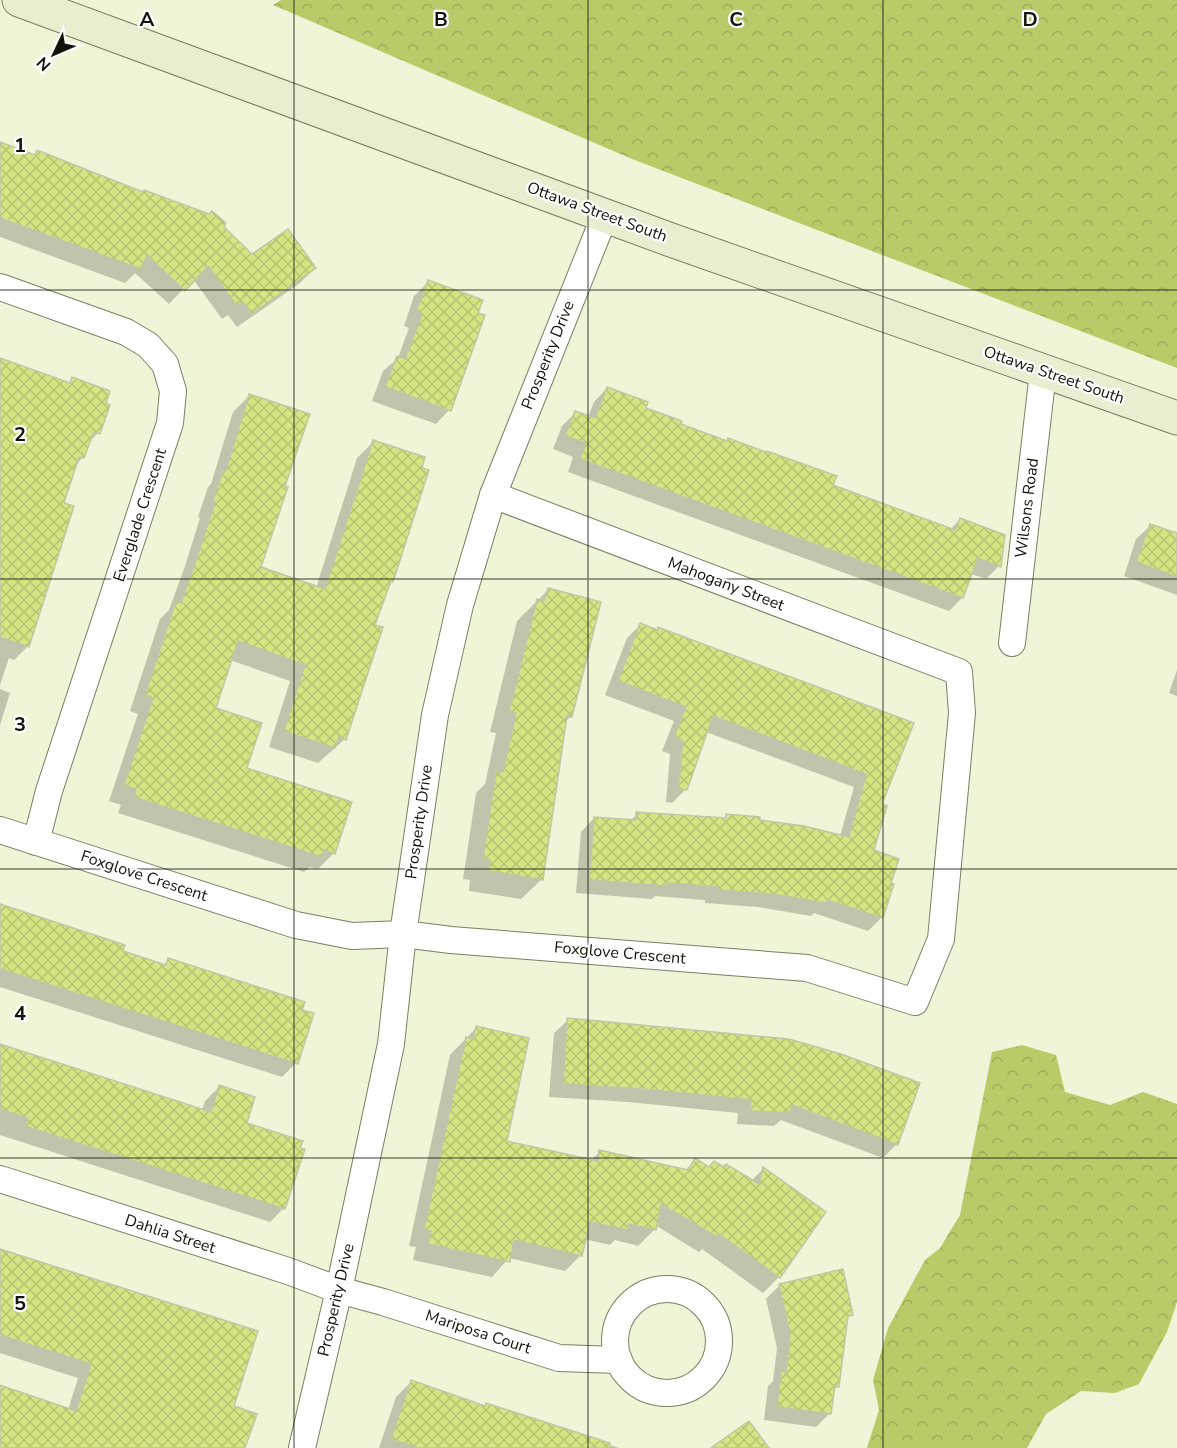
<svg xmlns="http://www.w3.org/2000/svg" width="1177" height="1448" viewBox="0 0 1177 1448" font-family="'Nunito Sans',sans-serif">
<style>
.forest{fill:url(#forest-crowns)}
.shadow{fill:#0003}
.building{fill:url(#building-cross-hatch);stroke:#c0c7a9;stroke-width:1.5}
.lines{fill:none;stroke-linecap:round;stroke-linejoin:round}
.street-casing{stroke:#797f63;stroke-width:28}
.secondary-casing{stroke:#797f63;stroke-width:35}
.street{stroke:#fff;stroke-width:26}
.secondary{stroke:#e8eed0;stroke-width:33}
.grid{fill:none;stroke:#111409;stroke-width:1.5;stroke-opacity:0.55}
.labels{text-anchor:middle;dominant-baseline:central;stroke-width:4.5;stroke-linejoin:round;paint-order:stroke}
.street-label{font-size:16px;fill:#111409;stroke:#fff}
.grid-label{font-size:20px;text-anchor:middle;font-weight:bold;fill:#111409;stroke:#fff;stroke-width:4.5;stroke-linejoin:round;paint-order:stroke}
</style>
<defs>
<pattern id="forest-crowns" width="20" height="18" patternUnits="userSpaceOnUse" patternTransform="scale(1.5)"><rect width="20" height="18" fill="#b8cb69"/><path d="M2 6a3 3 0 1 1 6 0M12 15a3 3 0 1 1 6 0" fill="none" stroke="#9dad5a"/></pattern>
<pattern id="building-cross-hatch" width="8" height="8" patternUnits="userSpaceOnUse" patternTransform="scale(1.5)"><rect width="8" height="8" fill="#d3e683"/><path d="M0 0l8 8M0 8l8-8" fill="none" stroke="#b4c470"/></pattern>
</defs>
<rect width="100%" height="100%" fill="#eff6d7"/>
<!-- forest -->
<g class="forest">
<polygon points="281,0 1177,0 1177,368 632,159 273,5"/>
<polygon points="1022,1045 1056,1055 1065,1092 1110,1105 1143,1092 1177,1104 1177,1302 1167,1332 1139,1384 1115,1393 1081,1391 1046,1414 1027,1448 867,1448 879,1410 873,1380 888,1328 925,1260 940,1248 960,1215 992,1052"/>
</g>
<!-- shadow -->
<g class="shadow">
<polygon points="0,144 33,156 37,152 224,228 252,256 315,268 300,283 237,327 228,315 222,319 193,279 169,304 135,273 125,283 0,237"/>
<polygon points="428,282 449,410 436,424 372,401 383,371 398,358 409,328 404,326 414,296"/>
<polygon points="0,359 68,383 73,379 98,433 88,443 83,457 75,466 62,503 28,646 14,660 9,658 0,685"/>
<polygon points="607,388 644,409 679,425 832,486 950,530 960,519 999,566 986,579 971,574 962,598 949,611 568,472 573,457 553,449 562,426 575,413 588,417 594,402"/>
<polygon points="249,396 284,486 259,568 316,588 357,458 373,442 391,581 388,584 374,626 345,739 318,763 269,747 290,681 230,660 215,709 245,769 334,853 318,869 310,867 304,872 118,813 121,805 109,801 138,714 130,711 160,619 169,610 185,566 200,518 198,517 208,487 211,484 233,412"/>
<polygon points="1150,526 1177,534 1177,595 1124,576 1136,539"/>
<polygon points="548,590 571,716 565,722 542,879 521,899 469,891 470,880 463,879 476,793 485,784 496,733 490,732 517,621"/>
<polygon points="640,625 657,631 659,629 912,724 880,805 872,851 889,884 892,885 881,918 868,931 814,913 811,916 758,907 705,903 705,900 655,896 652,899 576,893 581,832 594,818 630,821 637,814 724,819 727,816 840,836 854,787 706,732 685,790 672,803 666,802 670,754 662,751 674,721 605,695 627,638"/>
<polygon points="1177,670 1177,696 1169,693"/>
<polygon points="0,689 10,693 0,725"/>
<polygon points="0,905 163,966 168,960 296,1063 282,1077 0,987"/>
<polygon points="568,1020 897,1144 883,1158 781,1120 774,1126 737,1124 738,1113 628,1102 549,1097 554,1033"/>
<polygon points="476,1028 505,1142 590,1161 600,1152 685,1171 695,1160 708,1168 751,1181 763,1169 779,1277 763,1293 702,1249 699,1252 655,1225 654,1230 638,1246 615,1240 610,1245 584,1239 581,1255 565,1271 509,1258 492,1277 413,1260 416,1247 409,1246 450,1055"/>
<polygon points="0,1045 202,1110 205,1101 219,1087 284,1208 270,1222 0,1135"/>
<polygon points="0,1250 232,1407 237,1448 0,1448 0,1387 68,1410 78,1378 0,1353"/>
<polygon points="780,1285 852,1314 846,1319 838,1386 832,1392 830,1413 816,1427 764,1420 768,1386 773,1381 777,1348 766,1299"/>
<polygon points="411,1382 485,1407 527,1418 619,1448 379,1448 396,1397"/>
</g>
<!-- building -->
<g class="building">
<polygon points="0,142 35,155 37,150 143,192 144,190 209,214 212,211 225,222 225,228 252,254 288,229 316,268 252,314 243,302 237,306 208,266 185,291 147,255 141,269 0,218"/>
<polygon points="428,280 483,300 478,313 485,315 451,411 385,387 397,356 405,359 422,314 416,312"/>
<polygon points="0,358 70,383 72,377 110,391 106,403 110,405 100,434 94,432 84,458 79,457 64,503 74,506 29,647 0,637"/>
<polygon points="607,387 648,402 646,408 682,421 681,424 727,441 728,438 766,452 767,451 837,476 833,485 955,530 960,518 1005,535 1001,567 978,558 963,598 580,459 586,443 565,436 575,411 595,418"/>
<polygon points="249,394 310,414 285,486 288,487 261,567 325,589 373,440 425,457 422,468 429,470 393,582 391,581 375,625 383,627 346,740 339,737 335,748 284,731 305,665 238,641 216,708 262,723 247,768 352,802 335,854 324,850 322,857 134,797 136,789 124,785 153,698 145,695 176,601 181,603 200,549 215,502 213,501 223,470 226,470"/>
<polygon points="1150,524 1177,533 1177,577 1136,562"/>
<polygon points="548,588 601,602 572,717 567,716 543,880 489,871 490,860 483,859 496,771 503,772 516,713 509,711 516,684 537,599 544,601"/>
<polygon points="640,623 658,630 658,627 914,723 882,804 887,806 874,850 899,859 891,883 894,884 883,918 827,900 826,903 772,894 718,890 718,887 667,883 667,886 589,880 594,817 636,820 636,812 726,818 726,814 760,817 760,820 804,826 849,837 866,774 713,716 687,790 678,789 683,741 674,737 686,707 618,681"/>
<polygon points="0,904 125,945 123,951 166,965 168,958 305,1002 302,1010 314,1013 298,1064 0,969"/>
<polygon points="567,1018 789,1039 841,1054 920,1083 898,1145 792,1105 790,1113 750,1111 751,1100 643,1089 563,1084"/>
<polygon points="476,1026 529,1038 507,1141 598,1161 599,1150 688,1170 695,1158 709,1167 714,1161 724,1167 726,1164 759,1184 763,1167 826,1212 780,1278 719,1234 717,1237 661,1204 656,1230 629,1224 628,1230 590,1222 582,1256 514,1240 510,1262 428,1244 431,1231 424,1230 466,1037 473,1039"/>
<polygon points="0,1044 211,1112 219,1085 255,1097 247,1123 303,1141 300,1148 305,1149 285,1209 25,1126 28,1118 0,1109"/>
<polygon points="0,1249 258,1331 234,1406 257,1414 245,1448 0,1448 0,1385 76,1411 91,1364 0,1335"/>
<polygon points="843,1269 853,1315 848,1316 839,1387 835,1386 831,1414 777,1407 781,1371 786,1372 790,1334 779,1284"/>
<polygon points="411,1380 485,1406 486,1403 610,1443 610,1448 419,1448 391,1439"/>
<polygon points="749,1421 769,1448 711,1448"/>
</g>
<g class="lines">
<defs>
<g id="street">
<polyline points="0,287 126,332 148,345 165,364 173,391 170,423 49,791 36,842"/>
<polyline points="1012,643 1043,372"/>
<polyline points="0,830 296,925 352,936 403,934 451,940 807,968 915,1002 941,939 962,713 959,672 493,495"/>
<polyline points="0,1179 288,1271 339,1290 383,1302 559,1358 619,1360"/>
<circle cx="667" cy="1341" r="52"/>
<polyline points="302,1448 339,1290 391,1044 403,934 435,715 460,605 493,495 605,215"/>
</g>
<polyline id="secondary" points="19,0 671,240 1177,418"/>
</defs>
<!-- street casing -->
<use href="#street" class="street-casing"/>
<!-- secondary casing -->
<use href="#secondary" class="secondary-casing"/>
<!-- street -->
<use href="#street" class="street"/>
<!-- secondary -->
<use href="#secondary" class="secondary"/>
</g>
<!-- grid -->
<path class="grid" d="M294 0V1448M588 0V1448M883 0V1448M0 290H1177M0 579H1177M0 869H1177M0 1158H1177"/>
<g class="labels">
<!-- street labels -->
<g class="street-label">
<text transform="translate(597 212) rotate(20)">Ottawa Street South</text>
<text transform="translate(548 355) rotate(-68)">Prosperity Drive</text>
<text transform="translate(1054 375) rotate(19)">Ottawa Street South</text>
<text transform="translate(1027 508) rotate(-83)">Wilsons Road</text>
<text transform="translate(140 515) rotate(-72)">Everglade Crescent</text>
<text transform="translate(726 584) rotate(21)">Mahogany Street</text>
<text transform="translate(419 822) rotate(-82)">Prosperity Drive</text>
<text transform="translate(144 876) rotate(18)">Foxglove Crescent</text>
<text transform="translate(620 953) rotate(5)">Foxglove Crescent</text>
<text transform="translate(170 1234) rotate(18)">Dahlia Street</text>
<text transform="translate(336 1300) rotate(-77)">Prosperity Drive</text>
<text transform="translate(478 1332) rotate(18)">Mariposa Court</text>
</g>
</g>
<g class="grid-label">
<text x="147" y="26">A</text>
<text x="441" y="26">B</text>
<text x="736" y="26">C</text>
<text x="1030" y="26">D</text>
<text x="20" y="152">1</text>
<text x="20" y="441">2</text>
<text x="20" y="731">3</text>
<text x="20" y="1020">4</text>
<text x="20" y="1310">5</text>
</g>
<!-- north arrow -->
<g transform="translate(54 54) rotate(226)" stroke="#ffffff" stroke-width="4.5" paint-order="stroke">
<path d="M0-4.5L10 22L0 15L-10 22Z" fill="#111409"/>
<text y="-9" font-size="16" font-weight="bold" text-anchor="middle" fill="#111409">N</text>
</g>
</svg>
